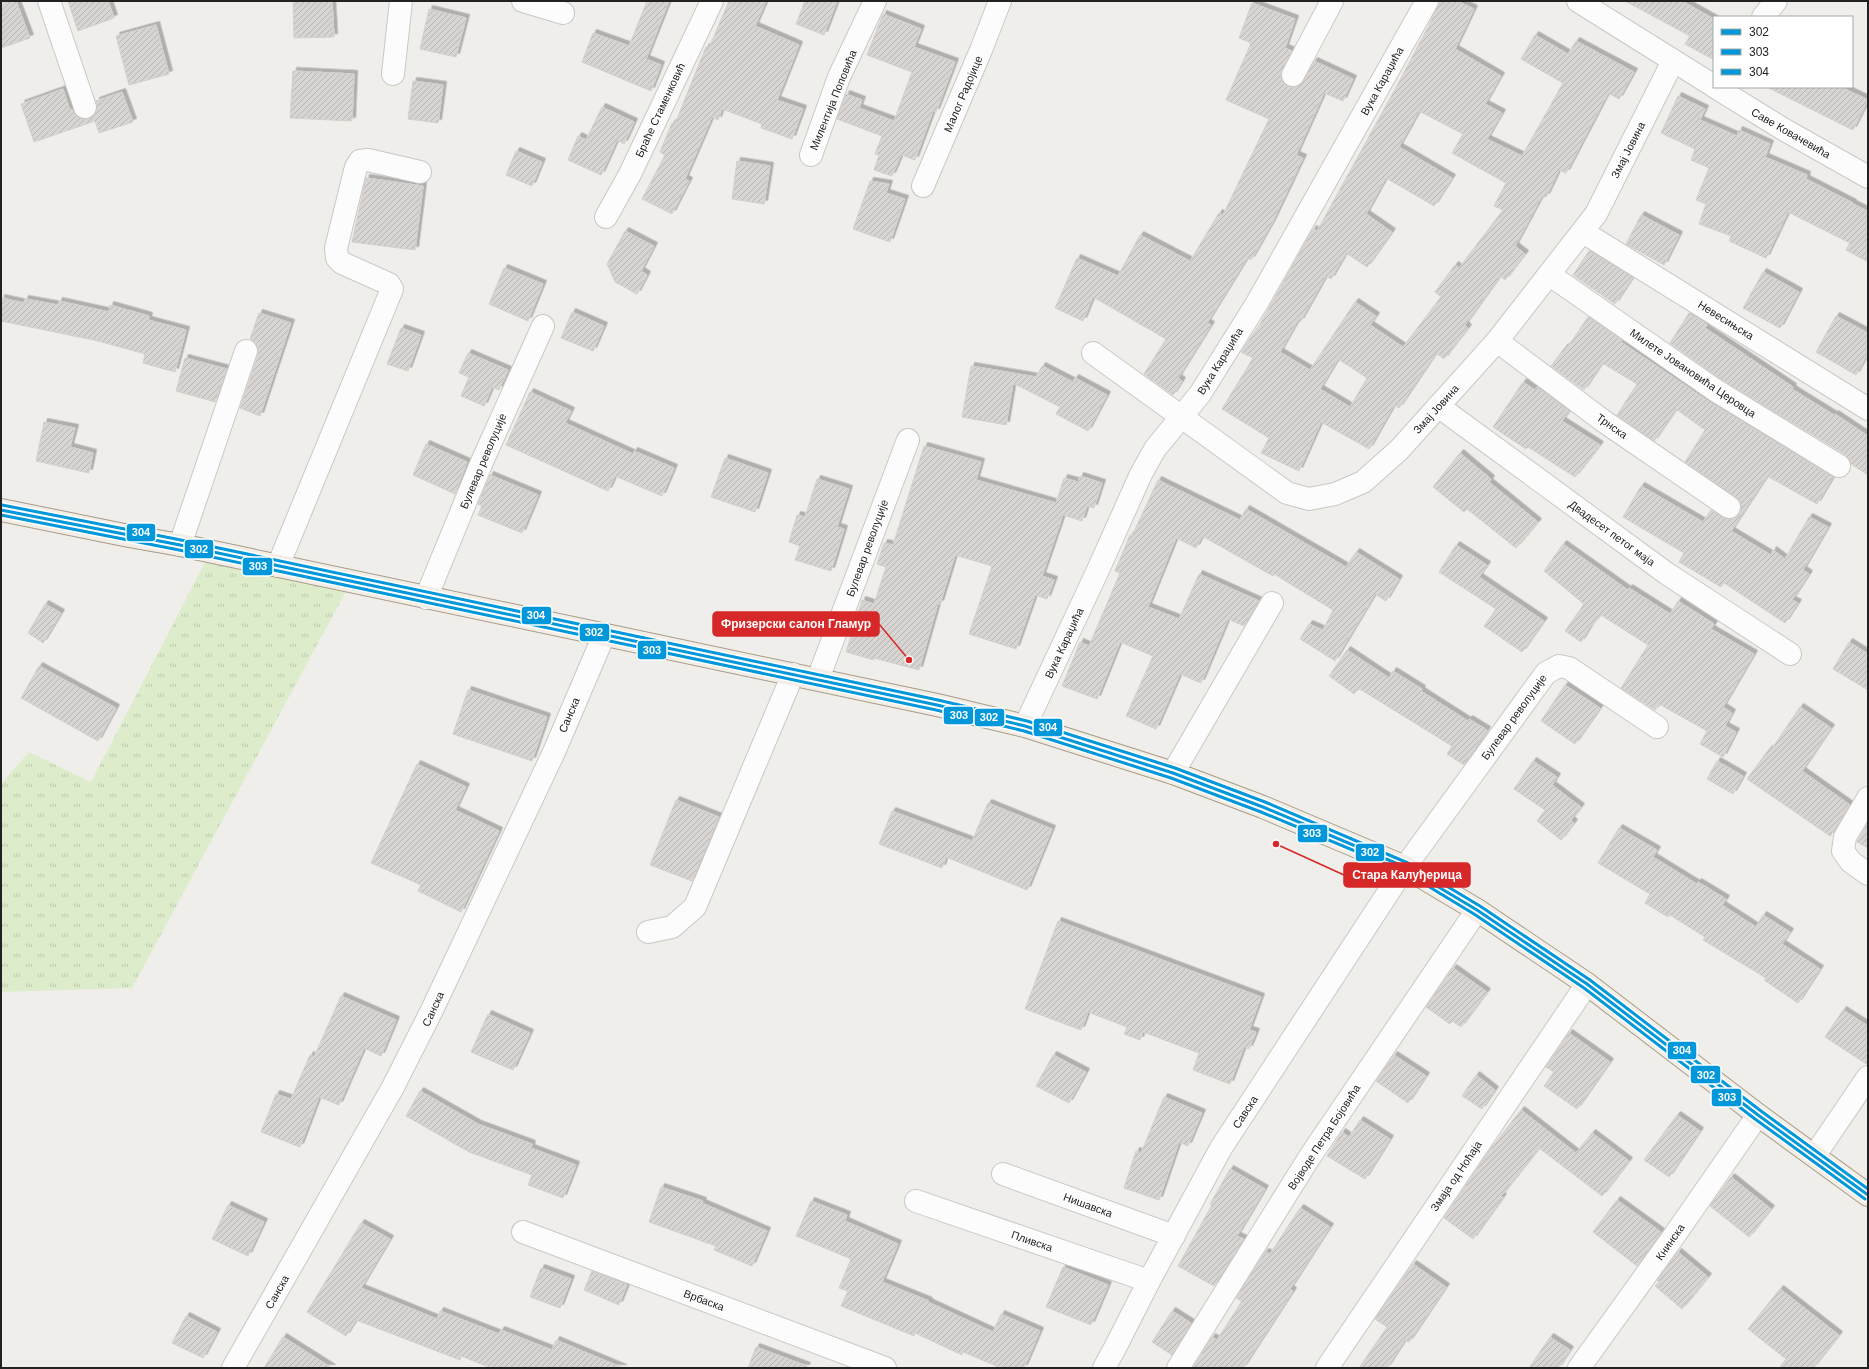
<svg xmlns="http://www.w3.org/2000/svg" width="1869" height="1369" viewBox="0 0 1869 1369" font-family="Helvetica,sans-serif">
<style>
.grass{fill:url(#grass-tufts)}
.building{fill:url(#building-hatch);stroke:#d3d0cc;fill-rule:evenodd;filter:url(#shadow)}
.lines{fill:none;stroke-linecap:round;stroke-linejoin:round}
.minor-casing{stroke:#c9c8c7;stroke-width:24}
.major-casing{stroke:#a79c86;stroke-width:24}
.minor{stroke:#fdfcfc;stroke-width:22}
.major{stroke:#f3ede7;stroke-width:22}
.bus-1-casing{stroke:#fff;stroke-width:6}
.bus-2-casing{stroke:#fff;stroke-width:6}
.bus-3-casing{stroke:#fff;stroke-width:6}
.bus-1{stroke:#0098da;stroke-width:3}
.bus-2{stroke:#0098da;stroke-width:3}
.bus-3{stroke:#0098da;stroke-width:3}
.labels{text-anchor:middle;dominant-baseline:central;stroke-width:3;stroke-linejoin:round;paint-order:stroke}
.street-label{font-size:11px;fill:#222;stroke:#fff}
.leader{fill:none;stroke:#d62828;stroke-width:1.5}
.callout-dot{fill:#d62828;stroke:#fff;stroke-width:1.5}
.callout{fill:#d62828;stroke:#d62828;stroke-width:1.5}
.callout-label{font-size:12px;text-anchor:middle;font-weight:bold;fill:#fff}
.line-badge{stroke:#fff;stroke-width:1.5}
.badge-label{font-size:11px;text-anchor:middle;font-weight:bold;fill:#fff}
</style>
<defs>
<pattern id="grass-tufts" width="24" height="20" patternUnits="userSpaceOnUse"><rect width="24" height="20" fill="#ddeccb"/><path d="M3 7l-1-3M5 7V3M7 7l1-3M15 17l-1-3M17 17v-4M19 17l1-3" fill="none" stroke="#bdcaae"/></pattern>
<pattern id="building-hatch" width="6" height="6" patternUnits="userSpaceOnUse"><rect width="6" height="6" fill="#d7d4d2"/><path d="M-1 1l2-2M0 6l6-6M5 7l2-2" fill="none" stroke="#b8b6b4"/></pattern>
<filter id="shadow"><feDropShadow dx="3.5" dy="-3.5" stdDeviation="0" flood-color="#0004"/></filter>
</defs>
<rect width="100%" height="100%" fill="#f0eeeb"/>
<!-- grass -->
<polygon class="grass" points="211,551 351,582 132,988 1,992 1,784 29,752 91,782"/>
<!-- building -->
<g class="building">
<polygon points="9,1 16,1 30,38 1,48 1,4"/>
<polygon points="68,1 108,1 114,18 78,31"/>
<polygon points="293,1 332,1 334,37 294,38"/>
<polygon points="647,1 669,1 646,59 661,65 651,91 582,62 593,33 629,46"/>
<polygon points="729,1 766,1 755,26 799,45 777,100 803,109 792,139 761,128 762,124 722,109 718,120 712,117 685,179 689,181 672,214 642,199 665,155 660,152 672,123 675,124 701,59 706,47 709,48"/>
<polygon points="805,1 837,1 824,35 796,24"/>
<path d="M1439 1H1457L1474 9 1455 49 1501 76 1485 104 1502 113 1487 139 1522 156 1563 83 1521 59 1535 35 1568 54 1576 41 1634 72 1619 99 1608 93 1566 173 1559 170 1546 197 1542 196 1515 246 1525 254 1505 280 1500 276 1465 325 1468 328 1444 359 1436 353 1399 408 1394 405 1369 449 1321 422 1299 471 1261 453 1269 438 1222 409 1253 358 1241 352 1260 324 1313 229 1317 231 1399 82 1429 25ZM1419 111 1463 134 1452 153 1506 183 1494 206 1503 210 1459 268 1455 265 1435 292 1441 297 1403 347 1370 325 1376 316 1355 302 1310 370 1280 352 1298 320 1300 322 1326 276 1331 279 1346 253 1367 267 1392 232 1366 214 1386 178 1434 206 1452 178 1399 147ZM1338 359 1367 378 1350 407 1320 389Z"/>
<polygon points="1625,1 1682,1 1714,19 1714,60 1685,44 1690,36"/>
<polygon points="1252,3 1295,19 1285,48 1292,51 1281,75 1282,81 1287,86 1293,87 1300,85 1314,61 1353,79 1343,101 1324,93 1296,155 1303,158 1272,223 1251,260 1247,258 1207,323 1211,325 1178,378 1182,381 1173,395 1144,374 1166,339 1093,297 1083,321 1055,308 1077,258 1118,276 1140,235 1190,261 1219,213 1223,215 1269,119 1226,100 1251,43 1239,38"/>
<polygon points="429,9 466,18 456,57 420,49"/>
<polygon points="883,14 921,29 914,47 955,62 936,112 933,111 915,160 901,155 892,176 874,170 879,155 875,154 882,136 837,119 846,94 862,100 859,108 894,121 912,72 867,55"/>
<polygon points="156,25 169,74 129,85 116,36"/>
<polygon points="293,71 354,74 352,121 290,118"/>
<polygon points="413,81 443,85 438,123 408,119"/>
<polygon points="1767,87 1841,87 1868,100 1853,130"/>
<polygon points="63,89 70,110 72,109 76,116 83,119 89,119 95,115 97,109 96,101 122,92 133,122 99,133 95,121 34,142 21,104"/>
<polygon points="1678,96 1705,109 1700,120 1737,136 1739,130 1770,144 1765,157 1807,175 1806,179 1853,203 1853,204 1867,211 1868,209 1868,262 1846,250 1850,243 1788,212 1766,258 1729,241 1731,236 1699,224 1706,204 1696,200 1709,168 1691,160 1695,149 1661,133"/>
<polygon points="602,107 634,122 624,144 617,140 601,175 568,160 578,136 586,140"/>
<polygon points="516,151 542,162 532,186 506,175"/>
<polygon points="737,161 770,166 764,204 732,199"/>
<polygon points="366,178 423,186 415,250 352,242"/>
<polygon points="870,181 889,184 886,193 905,199 890,242 853,229"/>
<polygon points="1641,215 1679,235 1664,265 1626,244"/>
<polygon points="625,231 654,246 641,271 647,275 637,294 615,282 607,264"/>
<polygon points="1589,251 1633,277 1615,304 1573,275"/>
<polygon points="504,268 543,284 528,321 489,304"/>
<polygon points="1763,272 1799,292 1780,328 1743,308"/>
<polygon points="1,298 24,303 25,299 58,305 59,301 109,312 110,305 149,316 148,320 186,330 175,372 143,363 145,354 98,341 1,321"/>
<polygon points="572,312 604,326 593,351 561,338"/>
<polygon points="259,313 291,323 260,416 240,408 258,355 258,348 256,343 250,339"/>
<polygon points="1689,313 1707,324 1705,328 1793,387 1792,389 1834,415 1835,414 1868,436 1868,475 1851,464 1846,455 1722,380 1670,343"/>
<polygon points="1836,316 1868,333 1868,353 1856,375 1816,352"/>
<polygon points="1588,317 1622,340 1621,342 1708,401 1833,477 1817,504 1767,476 1731,531 1771,555 1773,550 1785,559 1809,517 1828,527 1803,570 1809,574 1792,600 1798,603 1785,623 1724,583 1721,587 1679,562 1684,553 1623,517 1641,486 1703,522 1711,510 1728,519 1734,518 1739,514 1741,508 1740,501 1736,497 1685,462 1705,430 1676,409 1654,441 1617,415 1637,384 1602,363 1584,390 1551,366 1565,347 1567,348"/>
<polygon points="401,328 421,335 408,371 387,364"/>
<polygon points="468,353 508,370 499,390 492,387 484,406 461,396 469,377 459,373"/>
<polygon points="185,358 227,369 215,402 176,391"/>
<polygon points="971,366 1036,377 1042,366 1073,382 1075,378 1107,395 1088,431 1056,414 1060,407 1013,383 1006,425 962,417"/>
<polygon points="1523,382 1535,390 1537,387 1569,411 1562,421 1600,445 1575,477 1528,447 1526,449 1493,427"/>
<polygon points="530,392 571,411 565,423 633,454 634,451 674,468 662,496 615,476 608,491 506,445"/>
<polygon points="44,422 75,428 70,447 93,453 89,473 36,461"/>
<polygon points="426,444 467,462 455,494 413,475"/>
<polygon points="924,446 981,462 976,480 1056,503 1064,478 1078,482 1080,476 1102,483 1094,508 1087,506 1082,521 1063,515 1042,576 1054,580 1047,599 1035,595 1016,649 969,634 992,566 955,555 940,604 938,603 919,670 874,658 874,660 846,652 862,600 874,604 886,567 877,564 884,543 893,545"/>
<polygon points="1460,453 1491,479 1489,482 1538,522 1516,548 1467,509 1464,512 1433,487"/>
<polygon points="725,458 768,473 755,512 711,497"/>
<polygon points="490,475 538,495 522,533 478,515 482,506 478,504"/>
<polygon points="817,479 849,489 837,527 844,529 831,571 795,560 800,546 789,542 797,515 805,517"/>
<polygon points="1158,480 1240,520 1246,509 1346,567 1356,552 1399,579 1386,601 1375,594 1335,661 1300,639 1309,624 1323,630 1333,610 1274,574 1273,576 1202,536 1196,548 1176,538 1148,607 1179,619 1199,574 1259,601 1244,626 1228,619 1201,683 1180,674 1156,729 1126,716 1153,656 1120,642 1097,699 1062,686 1080,642 1089,646 1120,573 1115,571 1130,535 1132,536"/>
<polygon points="1563,544 1628,590 1629,588 1670,614 1678,601 1714,624 1711,629 1754,654 1723,707 1732,713 1725,726 1736,732 1723,757 1700,744 1707,731 1659,704 1655,710 1621,688 1648,645 1601,615 1590,627 1581,642 1565,631 1584,604 1544,571"/>
<polygon points="1456,545 1487,565 1479,577 1544,621 1522,652 1484,626 1496,609 1439,572"/>
<polygon points="45,604 61,613 43,643 28,633"/>
<polygon points="1849,642 1868,654 1868,690 1833,669"/>
<polygon points="1347,650 1389,678 1393,671 1422,689 1421,691 1468,721 1469,719 1487,730 1464,765 1447,754 1452,746 1358,688 1354,694 1329,676"/>
<polygon points="39,666 116,708 98,741 21,698"/>
<polygon points="1565,685 1600,708 1575,744 1541,721"/>
<polygon points="468,690 547,717 532,761 453,734"/>
<polygon points="1800,707 1831,728 1802,771 1850,805 1830,836 1747,779 1769,749 1771,750"/>
<polygon points="1533,761 1557,777 1552,785 1581,807 1571,820 1574,823 1561,840 1537,821 1545,810 1514,789"/>
<polygon points="1717,761 1743,776 1733,794 1707,779"/>
<polygon points="417,764 466,787 455,810 499,831 461,912 418,891 421,885 371,863"/>
<polygon points="676,800 719,817 692,881 650,865"/>
<polygon points="988,803 1052,829 1027,890 946,857 942,868 879,844 892,811 972,841"/>
<polygon points="1868,823 1868,848 1857,842"/>
<polygon points="1619,828 1657,850 1653,857 1697,884 1698,882 1726,899 1722,905 1756,927 1763,915 1790,932 1782,944 1820,969 1798,1003 1764,980 1766,978 1703,940 1705,937 1670,915 1668,917 1645,903 1650,894 1598,863"/>
<polygon points="1058,921 1261,997 1249,1030 1256,1032 1249,1049 1244,1047 1230,1084 1193,1070 1199,1053 1143,1032 1140,1040 1124,1034 1127,1027 1088,1012 1081,1030 1025,1009"/>
<polygon points="1453,968 1487,992 1461,1027 1452,1021 1450,1024 1426,1007"/>
<polygon points="341,996 396,1020 381,1056 364,1048 339,1105 319,1097 300,1147 261,1132 276,1094 291,1099 310,1055 314,1057"/>
<polygon points="1843,1010 1868,1026 1868,1065 1825,1037"/>
<polygon points="488,1014 530,1033 513,1070 471,1052"/>
<polygon points="1569,1033 1610,1062 1577,1109 1544,1086 1554,1072 1546,1067"/>
<polygon points="1053,1055 1086,1072 1069,1103 1036,1086"/>
<polygon points="1394,1055 1426,1076 1408,1103 1376,1081"/>
<polygon points="1476,1075 1495,1090 1482,1109 1462,1096"/>
<polygon points="420,1091 478,1124 532,1144 531,1148 576,1165 563,1198 528,1185 532,1175 469,1152 406,1116"/>
<polygon points="1164,1097 1202,1113 1188,1146 1179,1142 1159,1200 1124,1188 1136,1151 1141,1153"/>
<polygon points="1521,1110 1576,1153 1592,1133 1629,1161 1602,1196 1539,1148 1501,1196 1503,1197 1473,1239 1444,1218 1489,1151"/>
<polygon points="1677,1115 1700,1131 1669,1177 1644,1160"/>
<polygon points="1360,1120 1390,1139 1365,1179 1327,1156 1342,1132 1349,1137"/>
<polygon points="1230,1169 1265,1189 1237,1236 1244,1239 1214,1286 1178,1266 1212,1205 1210,1204"/>
<polygon points="1731,1177 1771,1209 1749,1237 1710,1206"/>
<polygon points="661,1187 703,1201 702,1203 767,1231 752,1266 714,1250 716,1246 649,1222"/>
<polygon points="1617,1200 1661,1232 1637,1266 1593,1232"/>
<polygon points="811,1201 847,1215 845,1221 898,1244 882,1282 929,1301 928,1302 993,1332 1001,1314 1040,1331 1024,1368 1001,1368 963,1352 962,1355 915,1333 914,1336 841,1306 848,1291 839,1288 851,1259 796,1236"/>
<polygon points="228,1205 264,1222 248,1256 212,1239"/>
<polygon points="1300,1208 1330,1227 1290,1289 1293,1291 1243,1368 1193,1368 1212,1337 1217,1340 1242,1301 1236,1298 1265,1252 1270,1254"/>
<polygon points="361,1223 390,1239 361,1288 437,1319 440,1311 499,1334 501,1330 552,1350 556,1340 623,1368 491,1368 461,1356 460,1360 356,1320 346,1336 307,1312"/>
<polygon points="1678,1252 1708,1277 1682,1309 1655,1286 1659,1282 1657,1280"/>
<polygon points="1413,1264 1446,1287 1409,1342 1405,1340 1387,1368 1359,1368 1387,1327 1375,1319"/>
<polygon points="1063,1267 1108,1285 1091,1325 1046,1307"/>
<polygon points="541,1268 571,1279 560,1308 530,1297"/>
<polygon points="592,1271 627,1285 619,1305 584,1290"/>
<polygon points="1780,1289 1839,1335 1813,1368 1779,1368 1786,1359 1748,1329"/>
<polygon points="1172,1311 1191,1323 1172,1355 1152,1342"/>
<polygon points="186,1316 217,1332 203,1358 172,1343"/>
<polygon points="283,1337 332,1368 264,1368"/>
<polygon points="1550,1337 1570,1350 1558,1368 1529,1368"/>
<polygon points="756,1347 807,1366 806,1368 748,1368"/>
</g>
<g class="lines">
<defs>
<g id="minor">
<polyline points="49,1 85,107"/>
<polyline points="523,1 563,13"/>
<polyline points="1578,1 1714,86"/>
<polyline points="1763,17 1776,1"/>
<polyline points="393,74 401,1"/>
<polyline points="1293,75 1332,1"/>
<polyline points="1715,87 1783,129 1868,177"/>
<polyline points="811,155 839,77 875,1"/>
<polyline points="923,186 981,50 1000,1"/>
<polyline points="606,217 630,174 712,1"/>
<polyline points="1583,232 1868,409"/>
<polyline points="1550,275 1715,390 1839,466"/>
<polyline points="1497,341 1602,420 1729,507"/>
<polyline points="1093,353 1287,493 1309,499 1335,494 1363,482 1399,450 1497,341 1596,214 1673,61"/>
<polyline points="1438,406 1666,573 1790,654"/>
<polyline points="180,545 246,351"/>
<polyline points="278,566 392,289 389,284 342,263 337,258 336,248 356,167 360,161 368,160 420,172"/>
<polyline points="426,598 481,464 543,326"/>
<polyline points="818,679 908,440"/>
<polyline points="1025,726 1098,570 1141,474 1155,449 1200,394 1257,303 1427,1"/>
<polyline points="1173,773 1272,603"/>
<polyline points="1868,798 1845,837 1843,851 1851,862 1868,874"/>
<polyline points="648,932 672,927 695,907 793,674"/>
<polyline points="1815,1155 1868,1077"/>
<polyline points="1003,1174 1174,1236"/>
<polyline points="916,1201 1149,1281"/>
<polyline points="523,1232 885,1368"/>
<polyline points="233,1368 393,1087 431,1012 554,752 604,635"/>
<polyline points="1104,1368 1115,1348 1149,1281 1221,1148 1405,867 1546,673 1559,666 1569,668 1657,727"/>
<polyline points="1178,1368 1309,1158 1477,910"/>
<polyline points="1327,1368 1587,984"/>
<polyline points="1579,1368 1674,1236 1758,1115"/>
</g>
<polyline id="major" points="1,510 129,536 180,545 937,705 1025,726 1173,773 1263,807 1405,867 1477,910 1587,984 1758,1115 1868,1195"/>
</defs>
<!-- minor casing -->
<use href="#minor" class="minor-casing"/>
<!-- major casing -->
<use href="#major" class="major-casing"/>
<!-- minor -->
<use href="#minor" class="minor"/>
<!-- major -->
<use href="#major" class="major"/>
<defs>
<polyline id="bus-1" points="1,510 180,545 937,705 1025,726 1173,773 1263,807 1405,867 1477,910 1587,984 1758,1115 1868,1195"/>
<polyline id="bus-2" points="1,515 179,550 936,710 1024,731 1171,778 1261,812 1403,871 1474,914 1584,988 1755,1119 1865,1199"/>
<polyline id="bus-3" points="2,505 181,540 938,700 1027,721 1175,768 1265,802 1408,863 1480,906 1590,980 1761,1111 1868,1189"/>
</defs>
<!-- bus-1 casing -->
<use href="#bus-1" class="bus-1-casing"/>
<!-- bus-2 casing -->
<use href="#bus-2" class="bus-2-casing"/>
<!-- bus-3 casing -->
<use href="#bus-3" class="bus-3-casing"/>
<!-- bus-1 -->
<use href="#bus-1" class="bus-1"/>
<!-- bus-2 -->
<use href="#bus-2" class="bus-2"/>
<!-- bus-3 -->
<use href="#bus-3" class="bus-3"/>
</g>
<g class="labels">
<!-- street labels -->
<g class="street-label">
<text transform="translate(1382 81) rotate(-61)">Вука Караџића</text>
<text transform="translate(963 94) rotate(-67)">Малог Радојице</text>
<text transform="translate(833 100) rotate(-68)">Милентија Поповића</text>
<text transform="translate(660 110) rotate(-65)">Браће Стаменковић</text>
<text transform="translate(1791 133) rotate(30)">Саве Ковачевића</text>
<text transform="translate(1628 150) rotate(-63)">Змај Јовина</text>
<text transform="translate(1726 320) rotate(32)">Невесињска</text>
<text transform="translate(1220 361) rotate(-58)">Вука Караџића</text>
<text transform="translate(1693 373) rotate(34)">Милете Јовановића Церовца</text>
<text transform="translate(1436 409) rotate(-48)">Змај Јовина</text>
<text transform="translate(1612 426) rotate(35)">Трнска</text>
<text transform="translate(483 461) rotate(-67)">Булевар револуције</text>
<text transform="translate(1612 533) rotate(36)">Двадесет петог маја</text>
<text transform="translate(867 548) rotate(-70)">Булевар револуције</text>
<text transform="translate(1064 643) rotate(-65)">Вука Караџића</text>
<text transform="translate(569 715) rotate(-67)">Санска</text>
<text transform="translate(1514 717) rotate(-54)">Булевар револуције</text>
<text transform="translate(433 1009) rotate(-65)">Санска</text>
<text transform="translate(1245 1112) rotate(-57)">Савска</text>
<text transform="translate(1324 1137) rotate(-57)">Војводе Петра Бојовића</text>
<text transform="translate(1456 1176) rotate(-56)">Змаја од Ноћаја</text>
<text transform="translate(1088 1205) rotate(20)">Нишавска</text>
<text transform="translate(1032 1241) rotate(19)">Пливска</text>
<text transform="translate(1670 1242) rotate(-55)">Книнска</text>
<text transform="translate(277 1292) rotate(-61)">Санска</text>
<text transform="translate(704 1300) rotate(20)">Врбаска</text>
</g>
</g>
<!-- callouts -->
<path class="leader" d="M909 660L879 624M1276 844L1344 875"/>
<g class="callout-dot">
<circle cx="909" cy="660" r="4"/>
<circle cx="1276" cy="844" r="4"/>
</g>
<g class="callout">
<rect x="713" y="612" width="166" height="24" rx="4"/>
<rect x="1344" y="863" width="126" height="24" rx="4"/>
</g>
<g class="callout-label">
<text x="796" y="628">Фризерски салон Гламур</text>
<text x="1407" y="879">Стара Калуђерица</text>
</g>
<g class="line-badge">
<rect x="126" y="523" width="30" height="19" rx="4" fill="#0098da"/>
<rect x="184" y="539" width="30" height="20" rx="4" fill="#0098da"/>
<rect x="242" y="557" width="31" height="19" rx="4" fill="#0098da"/>
<rect x="521" y="606" width="31" height="19" rx="4" fill="#0098da"/>
<rect x="579" y="623" width="31" height="19" rx="4" fill="#0098da"/>
<rect x="637" y="640" width="30" height="20" rx="4" fill="#0098da"/>
<rect x="943" y="706" width="31" height="19" rx="4" fill="#0098da"/>
<rect x="974" y="708" width="31" height="19" rx="4" fill="#0098da"/>
<rect x="1033" y="718" width="30" height="19" rx="4" fill="#0098da"/>
<rect x="1297" y="824" width="31" height="19" rx="4" fill="#0098da"/>
<rect x="1355" y="843" width="30" height="19" rx="4" fill="#0098da"/>
<rect x="1667" y="1041" width="30" height="19" rx="4" fill="#0098da"/>
<rect x="1690" y="1065" width="31" height="19" rx="4" fill="#0098da"/>
<rect x="1711" y="1088" width="31" height="19" rx="4" fill="#0098da"/>
</g>
<g class="badge-label">
<text x="141" y="536">304</text>
<text x="199" y="553">302</text>
<text x="258" y="570">303</text>
<text x="536" y="619">304</text>
<text x="594" y="636">302</text>
<text x="652" y="654">303</text>
<text x="959" y="719">303</text>
<text x="989" y="721">302</text>
<text x="1048" y="731">304</text>
<text x="1312" y="837">303</text>
<text x="1370" y="856">302</text>
<text x="1682" y="1054">304</text>
<text x="1706" y="1079">302</text>
<text x="1727" y="1101">303</text>
</g>
<!-- border -->
<rect width="1869" height="1369" fill="none" stroke="#222222" stroke-width="4"/>
<!-- legend -->
<rect x="1713" y="16" width="140" height="72" fill="#ffffff" stroke="#a7a7a7"/>
<rect x="1721" y="29" width="20" height="6" fill="#0098da" stroke="#a7a7a7"/>
<text x="1749" y="36" font-size="12" fill="#222222">302</text>
<rect x="1721" y="49" width="20" height="6" fill="#0098da" stroke="#a7a7a7"/>
<text x="1749" y="56" font-size="12" fill="#222222">303</text>
<rect x="1721" y="69" width="20" height="6" fill="#0098da" stroke="#a7a7a7"/>
<text x="1749" y="76" font-size="12" fill="#222222">304</text>
</svg>
